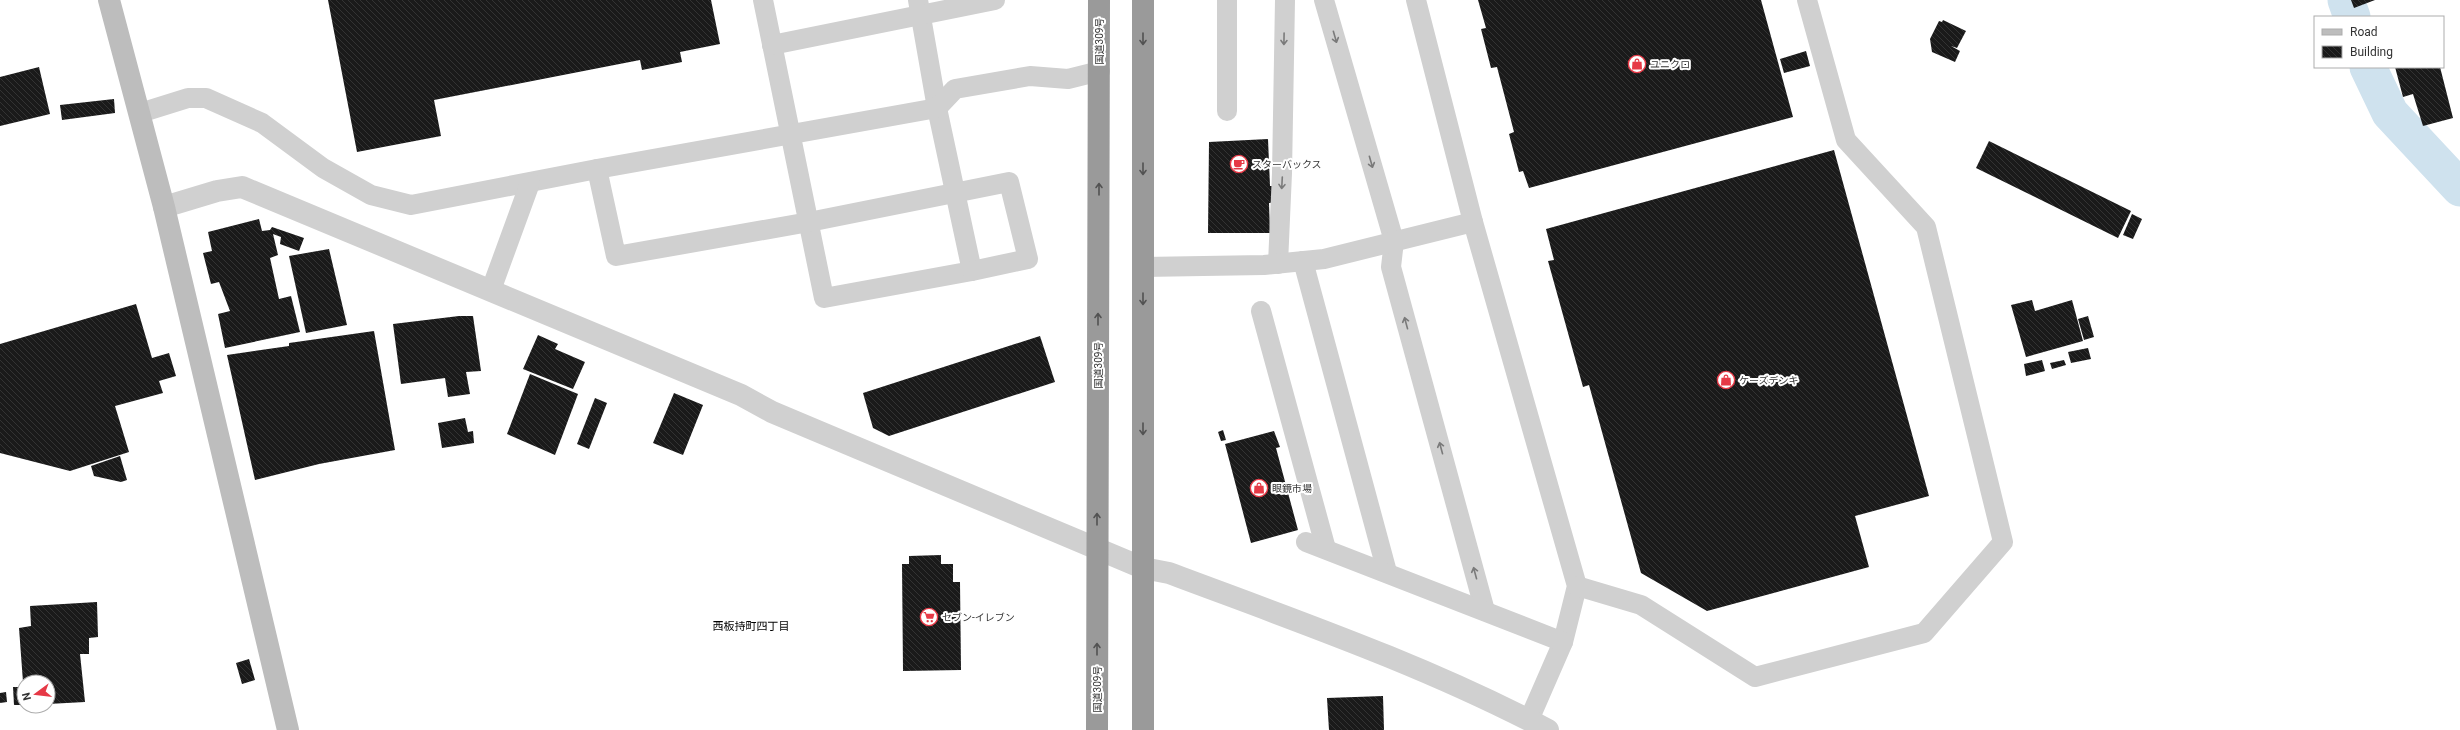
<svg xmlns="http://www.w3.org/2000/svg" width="2460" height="730" viewBox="0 0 2460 730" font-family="Roboto,'Noto Sans JP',sans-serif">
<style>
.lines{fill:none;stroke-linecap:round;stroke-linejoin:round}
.canal{stroke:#cfe2ee;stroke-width:37}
.building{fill:url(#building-back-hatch)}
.lane{stroke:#d0d0d0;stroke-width:20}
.street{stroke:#d0d0d0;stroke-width:22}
.secondary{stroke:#bdbdbd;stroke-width:22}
.highway{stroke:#9a9a9a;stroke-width:22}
.oneway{stroke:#7a7a7a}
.oneway2{stroke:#525252}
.labels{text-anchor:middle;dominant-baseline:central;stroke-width:4;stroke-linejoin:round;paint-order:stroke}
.street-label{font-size:10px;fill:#333;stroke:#fff}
.poi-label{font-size:10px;fill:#333;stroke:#fff;text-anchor:start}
.neighbourhood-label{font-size:11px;fill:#000;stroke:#fff}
</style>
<defs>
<pattern id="building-back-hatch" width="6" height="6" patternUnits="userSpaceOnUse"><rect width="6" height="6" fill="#1a1a1a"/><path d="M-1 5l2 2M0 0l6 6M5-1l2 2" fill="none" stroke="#333"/></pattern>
</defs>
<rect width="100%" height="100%" fill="#fff"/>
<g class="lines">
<!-- canal -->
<g class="canal">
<polyline points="2346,0 2352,17"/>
<polyline points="2368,67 2390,113 2460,188"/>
</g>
</g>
<!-- building -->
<g class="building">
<polygon points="328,0 711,0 720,44 680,52 682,62 642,70 640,60 434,100 441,136 357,152"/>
<polygon points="1478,0 1761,0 1793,117 1529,188 1523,171 1519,172 1509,134 1514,132 1497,67 1491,68 1481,29 1486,28"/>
<polygon points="2351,0 2375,0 2354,8"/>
<polygon points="1943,20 1966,31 1957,48 1951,46 1960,51 1955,62 1932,52 1930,39 1939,21 1942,22"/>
<polygon points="1806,51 1810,66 1784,73 1780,59"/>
<polygon points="39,67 50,114 0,126 0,77"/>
<polygon points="2395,67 2440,67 2453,118 2423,126 2413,94 2403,97"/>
<polygon points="114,99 115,113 62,120 60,105"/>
<polygon points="1268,139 1270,186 1288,186 1288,202 1269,203 1270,233 1208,233 1209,142"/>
<polygon points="1989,141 2131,211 2118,238 1976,168"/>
<polygon points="1834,150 1929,496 1855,516 1869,567 1707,611 1641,573 1589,385 1583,387 1548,261 1554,260 1546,229"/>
<polygon points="2132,214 2142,219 2133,239 2123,235"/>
<polygon points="259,219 262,231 270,230 272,227 304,238 299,251 280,244 281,237 273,234 278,255 270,258 279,299 291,296 300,332 225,348 218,314 230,311 219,282 211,284 203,253 212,251 208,232"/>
<polygon points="329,249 347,325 306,333 289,256"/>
<polygon points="2032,300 2035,311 2072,300 2083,341 2026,357 2011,305"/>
<polygon points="136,304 152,358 169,353 176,376 159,381 163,393 115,406 129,452 70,471 0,453 0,344"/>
<polygon points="459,316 473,316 481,371 466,372 470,394 448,397 445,378 401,384 393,324"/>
<polygon points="2088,316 2094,337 2084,340 2078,319"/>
<polygon points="374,331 395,450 319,464 255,480 227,355 289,346 289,343"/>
<polygon points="538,335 558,344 555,349 585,362 573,389 523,369"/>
<polygon points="1040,336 1055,382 889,436 873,428 863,393"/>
<polygon points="2088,348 2091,359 2071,363 2068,352"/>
<polygon points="2042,360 2045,371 2026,376 2024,364"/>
<polygon points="2064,360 2066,365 2052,369 2050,363"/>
<polygon points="530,374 578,394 555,455 507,434"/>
<polygon points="674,393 703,405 683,455 653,443"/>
<polygon points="595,398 607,403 589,449 577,444"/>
<polygon points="465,418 468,432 473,431 474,443 442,448 438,423"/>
<polygon points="1223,430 1226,440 1221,441 1218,432"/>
<polygon points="1274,431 1280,447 1276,448 1298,530 1251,543 1225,444"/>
<polygon points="120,456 127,480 121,482 94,476 91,466"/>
<polygon points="941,555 941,564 953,564 953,582 960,582 961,670 903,671 902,564 909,564 909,556"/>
<polygon points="97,602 98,637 89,638 89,654 80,654 85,702 48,704 48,682 23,682 19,628 31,626 30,606"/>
<polygon points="249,659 255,680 242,684 236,663"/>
<polygon points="13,687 24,687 24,705 14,705"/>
<polygon points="6,692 7,702 0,703 0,693"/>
<polygon points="1383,696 1384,730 1329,730 1327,698"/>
</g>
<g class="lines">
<!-- lane -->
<g class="lane">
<polyline points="763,0 824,298 972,271 937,108 918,0"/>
<polyline points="1227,0 1227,111"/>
<polyline points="1324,0 1394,241 1391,267 1485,611"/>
<polyline points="772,45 995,0"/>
<polyline points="140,113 188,98 206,98 262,123 323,168 371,195 411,205 597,169 937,108 955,89 1030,76 1068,79 1100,71"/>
<polyline points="597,169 616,256 809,222 1009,182 1028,259 972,271"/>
<polyline points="1473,222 1577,586 1563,642 1529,720"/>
<polyline points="1303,261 1387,572"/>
<polyline points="1278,264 1282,173 1285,0"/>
<polyline points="1143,267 1264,265 1324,259 1473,222 1416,0"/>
<polyline points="491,290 530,183"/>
<polyline points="1261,311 1326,549"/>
<polyline points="1306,542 1563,642"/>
<polyline points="1577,586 1641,605 1755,677 1924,633 2003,542 1926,227 1846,140 1807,0"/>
</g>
<!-- street -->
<path class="street" d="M164 207 217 191 242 187 741 395 772 412 1143 568 1169 573C1297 621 1427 666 1548 730"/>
<!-- secondary -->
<polyline class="secondary" points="109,0 164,207 288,730"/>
<!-- highway -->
<g class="highway">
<polyline points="1097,730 1099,0"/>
<polyline points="1143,730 1143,0"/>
</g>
</g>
<!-- one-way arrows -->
<defs><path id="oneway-shaft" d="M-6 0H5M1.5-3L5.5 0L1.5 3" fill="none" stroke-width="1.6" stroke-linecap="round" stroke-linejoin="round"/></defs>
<g class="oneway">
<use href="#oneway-shaft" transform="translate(1335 37) rotate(74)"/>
<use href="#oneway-shaft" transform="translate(1284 39) rotate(91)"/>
<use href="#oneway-shaft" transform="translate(1371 162) rotate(74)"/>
<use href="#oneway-shaft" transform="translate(1282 183) rotate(93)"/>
<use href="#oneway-shaft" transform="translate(1406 323) rotate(-105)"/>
<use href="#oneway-shaft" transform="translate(1441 448) rotate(-105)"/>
<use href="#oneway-shaft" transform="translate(1475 573) rotate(-105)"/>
</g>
<g class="oneway2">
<use href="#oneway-shaft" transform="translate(1143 39) rotate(90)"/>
<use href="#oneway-shaft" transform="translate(1143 169) rotate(90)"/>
<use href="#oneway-shaft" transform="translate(1099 189) rotate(-90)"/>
<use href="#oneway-shaft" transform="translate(1143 299) rotate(90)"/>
<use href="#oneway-shaft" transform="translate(1098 319) rotate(-90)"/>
<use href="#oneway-shaft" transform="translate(1143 429) rotate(90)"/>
<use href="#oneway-shaft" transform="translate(1097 519) rotate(-90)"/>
<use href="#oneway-shaft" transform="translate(1097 649) rotate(-90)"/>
</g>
<!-- icons -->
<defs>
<symbol id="shop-ring" viewBox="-11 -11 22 22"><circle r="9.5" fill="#fff" stroke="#e63946" stroke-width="1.5"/><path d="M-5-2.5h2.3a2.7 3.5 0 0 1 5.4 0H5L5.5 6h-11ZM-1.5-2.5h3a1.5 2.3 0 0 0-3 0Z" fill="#e63946"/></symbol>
<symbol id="cafe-ring" viewBox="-11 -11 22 22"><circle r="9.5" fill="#fff" stroke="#e63946" stroke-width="1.5"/><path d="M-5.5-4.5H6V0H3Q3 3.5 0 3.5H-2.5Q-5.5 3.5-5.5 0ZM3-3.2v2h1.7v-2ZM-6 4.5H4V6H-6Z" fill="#e63946"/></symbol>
<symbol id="supermarket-ring" viewBox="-11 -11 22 22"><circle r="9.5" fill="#fff" stroke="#e63946" stroke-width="1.5"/><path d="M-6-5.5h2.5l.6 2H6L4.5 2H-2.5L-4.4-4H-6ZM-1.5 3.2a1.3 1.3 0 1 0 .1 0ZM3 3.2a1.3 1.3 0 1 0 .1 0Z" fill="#e63946"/></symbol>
</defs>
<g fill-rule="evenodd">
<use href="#shop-ring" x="1627" y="54" width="20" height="20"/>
<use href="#cafe-ring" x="1229" y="154" width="20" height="20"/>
<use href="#shop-ring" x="1716" y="370" width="20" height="20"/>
<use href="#shop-ring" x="1249" y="478" width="20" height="20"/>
<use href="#supermarket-ring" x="919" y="607" width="20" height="20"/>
</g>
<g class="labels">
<!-- street labels -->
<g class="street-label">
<text transform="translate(1099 41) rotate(-90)">国道309号</text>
<text transform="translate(1098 365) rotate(-90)">国道309号</text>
<text transform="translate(1097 689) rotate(-90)">国道309号</text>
</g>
<!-- poi labels -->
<g class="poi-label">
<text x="1650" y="64">ユニクロ</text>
<text x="1252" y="164">スターバックス</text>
<text x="1739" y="380">ケーズデンキ</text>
<text x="1272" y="488">眼鏡市場</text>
<text x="942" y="617">セブン-イレブン</text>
</g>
<!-- neighbourhood labels -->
<g class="neighbourhood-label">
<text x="751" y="626">西板持町四丁目</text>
</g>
</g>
<!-- legend -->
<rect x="2314" y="16" width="130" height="52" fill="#ffffff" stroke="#adadad"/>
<rect x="2322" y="29" width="20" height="6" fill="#bdbdbd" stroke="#adadad"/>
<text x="2350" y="36" font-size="12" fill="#333333">Road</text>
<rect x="2322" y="46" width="20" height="12" fill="url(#building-back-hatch)" stroke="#adadad"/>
<text x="2350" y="56" font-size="12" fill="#333333">Building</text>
<!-- north arrow -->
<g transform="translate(36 694) rotate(255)"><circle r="19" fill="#ffffff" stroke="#adadad"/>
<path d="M0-3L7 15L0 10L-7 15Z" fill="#e63946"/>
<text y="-6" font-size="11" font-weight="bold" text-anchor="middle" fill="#333333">N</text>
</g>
</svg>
